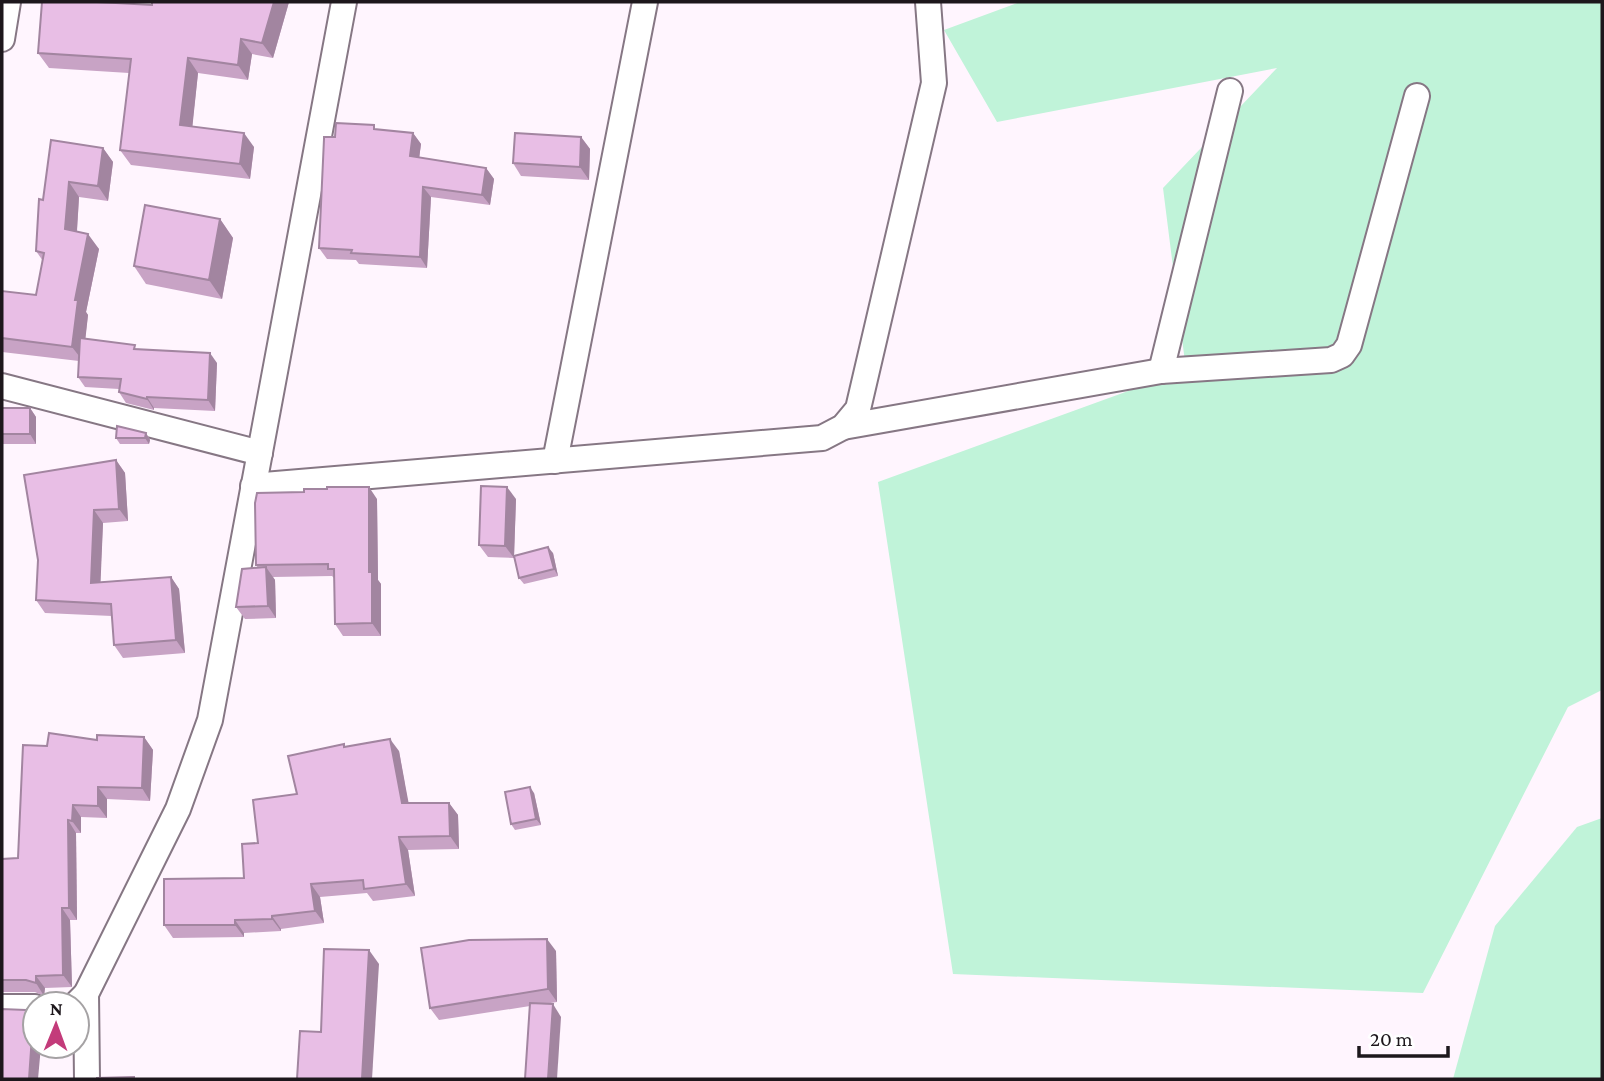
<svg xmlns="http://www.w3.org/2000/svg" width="1604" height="1081" viewBox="0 0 1604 1081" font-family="'Crimson Pro',serif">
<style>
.green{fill:#c0f3d9}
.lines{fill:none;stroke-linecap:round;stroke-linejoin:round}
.minor-casing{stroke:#867784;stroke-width:28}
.minor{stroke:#fff;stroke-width:24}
.wall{fill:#c8a3c5}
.shaded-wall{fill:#a285a0}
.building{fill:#e8bee5;stroke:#a285a0;stroke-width:2}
</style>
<rect width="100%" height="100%" fill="#fff5fe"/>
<!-- green -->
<g class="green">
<polygon points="1020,2 1602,2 1602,690 1568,707 1423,993 953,974 878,482 1186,370 1163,188 1277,68 997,122 944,30"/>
<polygon points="1602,818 1602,1079 1453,1079 1495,926 1577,827"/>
</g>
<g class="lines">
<defs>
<g id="minor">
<polyline points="2,39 8,2"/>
<polyline points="1161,371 1230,91"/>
<polyline points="2,386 260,453"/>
<polyline points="843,427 1161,371 1331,360 1342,355 1349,345 1417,96"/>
<polyline points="555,461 645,2"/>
<polyline points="253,486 822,438 843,427 858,409 934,83 928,2"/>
<polyline points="86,994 87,1079"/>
<polyline points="76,1004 86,994 178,809 210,720 344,2"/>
<polyline points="2,1007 35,1007"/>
</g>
</defs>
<!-- minor casing -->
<use href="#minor" class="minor-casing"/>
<!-- minor -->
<use href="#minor" class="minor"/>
</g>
<!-- wall -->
<g class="wall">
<polygon points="152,2 289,2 273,58 252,54 248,80 198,73 192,127 254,147 250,179 131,165 120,150 129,73 49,68 38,53 152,5"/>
<polygon points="378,130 413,133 421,144 419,158 486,168 494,179 490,205 431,197 427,268 359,264 356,260 327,259 319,248 335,137"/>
<polygon points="581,137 590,149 589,180 521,176 513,163"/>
<polygon points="103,148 113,162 108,201 79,197 77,232 99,249 86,312 88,315 85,339 217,363 215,411 154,408 154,410 126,403 119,392 119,389 85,387 78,377 79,361 2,352 2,291 36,295 43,261 36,251 43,200"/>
<polygon points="220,219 233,238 222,299 146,284 134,266"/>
<polygon points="2,408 30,408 36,417 36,444 2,444"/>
<polygon points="146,433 150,440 149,444 120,444 116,438"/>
<polygon points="116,460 125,473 128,521 103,523 100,582 171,577 179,589 185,653 123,658 114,645 112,616 45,613 36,600"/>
<polygon points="377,499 378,580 381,584 381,636 343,636 335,624 334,578 332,576 273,577 275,580 276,618 245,619 236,607 258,568 256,565"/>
<polygon points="516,499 514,555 553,553 558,576 524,584 519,578 514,558 488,557 479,545"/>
<polygon points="144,737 153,750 150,801 107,799 107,818 81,817 81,833 76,833 77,920 70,920 72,987 45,988 44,996 35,992 2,992 2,859 18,858 47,746 97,740"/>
<polygon points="346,746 399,751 408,803 449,803 458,815 459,849 408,850 415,896 373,901 367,893 320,897 324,923 281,929 281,931 244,933 244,937 173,938 164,925 244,878 258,843 297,794"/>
<polygon points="534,793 541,825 515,830 511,824"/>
<polygon points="556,951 557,1002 544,1004 561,1017 530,1006 439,1020 430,1008"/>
</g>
<!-- shaded-wall -->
<g class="shaded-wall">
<polygon points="274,2 289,2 273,58 262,43"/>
<polygon points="241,39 252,54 248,80 238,65"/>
<polygon points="188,58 198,73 191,140 180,125"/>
<polygon points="244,133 254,147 250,179 240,164"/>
<polygon points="413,133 421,144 418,167 410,156"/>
<polygon points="581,137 590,149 589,180 580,167"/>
<polygon points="103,148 113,162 108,201 98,186"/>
<polygon points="486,168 494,179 490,205 482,195"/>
<polygon points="69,182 79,197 76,244 65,229"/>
<polygon points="423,187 431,197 427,268 420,257"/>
<polygon points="220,219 233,238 222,299 209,280"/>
<polygon points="88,234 99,249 86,312 88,315 83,361 72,347 75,300"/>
<polygon points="210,353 217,363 215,411 208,400"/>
<polygon points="147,397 154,408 154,410 147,399"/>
<polygon points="30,408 36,417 36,444 30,434"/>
<polygon points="146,433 150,440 149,444 145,438"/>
<polygon points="116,460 125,473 128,521 119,509"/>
<polygon points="369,487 377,499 378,580 381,584 381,636 372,623 369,572"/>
<polygon points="507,487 516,499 514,558 505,546"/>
<polygon points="94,510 103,523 100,596 91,583"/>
<polygon points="548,547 553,553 558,576 554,569"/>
<polygon points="266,567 275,580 276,618 268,606"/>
<polygon points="171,577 179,589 185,653 176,640"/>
<polygon points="144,737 153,750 150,801 142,788"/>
<polygon points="390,739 399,751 411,816 402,803"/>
<polygon points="98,787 107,799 107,818 98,806"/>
<polygon points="530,787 534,793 541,825 536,819"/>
<polygon points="449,803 458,815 459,849 450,836"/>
<polygon points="73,805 81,817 81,833 72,821"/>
<polygon points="68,820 76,833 77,920 69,908"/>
<polygon points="399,837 408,850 415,896 406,884"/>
<polygon points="311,884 320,897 324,923 315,911"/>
<polygon points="62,908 70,920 72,987 63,975"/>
<polygon points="272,916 281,929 281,931 272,919"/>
<polygon points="235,920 244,933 244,937 235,925"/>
<polygon points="547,939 556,951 557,1002 548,989"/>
<polygon points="369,950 379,964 372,1079 362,1079"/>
<polygon points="36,976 45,988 44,996 36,983"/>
<polygon points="553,1004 561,1017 557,1079 548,1079"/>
<polygon points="34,1007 35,1009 35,1046 41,1046 38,1079 29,1079"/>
</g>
<!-- building -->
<g class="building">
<polygon points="42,2 97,2 152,5 152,2 274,2 262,43 241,39 238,65 188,58 180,125 244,133 240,164 120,150 131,59 38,53"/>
<polygon points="336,123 374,125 374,129 413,133 410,156 486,168 482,195 423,187 420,257 351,253 352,250 319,248 324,139 324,137 335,137"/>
<polygon points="515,133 581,137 580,167 513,163"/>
<polygon points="51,140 103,148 98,186 69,182 65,229 88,234 75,300 78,300 72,347 2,338 2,291 36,295 44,253 36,251 39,199 43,200"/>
<polygon points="145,205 220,219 209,280 134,266"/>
<polygon points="80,338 135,345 134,349 210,353 208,400 147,397 147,399 119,392 121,379 78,377"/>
<rect x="2" y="408" width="28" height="26"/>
<polygon points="117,426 146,433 145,438 116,438"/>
<polygon points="116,460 119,509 94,510 91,583 171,577 176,640 114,645 111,604 36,600 38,560 24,475"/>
<polygon points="481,486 507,487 505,546 479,545"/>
<polygon points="327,487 369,487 369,572 372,572 372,623 335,624 334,569 328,569 328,564 256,565 255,503 257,493 304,492 304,489 327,489"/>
<polygon points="548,547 554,569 519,578 514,556"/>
<polygon points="266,567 268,606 236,607 242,569"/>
<polygon points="49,733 97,740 97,735 144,737 142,788 98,787 98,806 73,805 72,821 68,820 69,908 62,908 63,975 36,976 36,983 26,980 2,980 2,859 18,858 23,745 47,746"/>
<polygon points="390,739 402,803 449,803 450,836 399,837 406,884 364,889 363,880 311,884 315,911 272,916 272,919 235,920 235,925 164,925 164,879 244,878 242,844 258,843 253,800 297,794 288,756 344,744 344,747"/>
<polygon points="530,787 536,819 511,824 505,792"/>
<polygon points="547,939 548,989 430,1008 421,948 469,940"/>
<polygon points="324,949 369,950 362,1079 297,1079 300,1031 321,1032"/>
<polygon points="530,1003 553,1004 548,1079 525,1079"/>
<polygon points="34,1007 29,1079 2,1079 2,1009 26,1010"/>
<polygon points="134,1077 134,1079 97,1079 97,1078"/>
</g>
<!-- border -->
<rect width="1604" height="1081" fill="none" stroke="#1d171c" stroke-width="7"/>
<!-- north arrow -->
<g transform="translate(56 1025) rotate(1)"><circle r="33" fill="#ffffff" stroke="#a5a2a4" stroke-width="2"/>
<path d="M0-5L12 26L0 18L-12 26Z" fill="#c33b7a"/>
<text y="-10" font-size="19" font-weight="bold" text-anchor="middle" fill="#1d171c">N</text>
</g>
<!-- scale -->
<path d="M1359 1046v10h89v-10" fill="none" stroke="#1d171c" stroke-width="3.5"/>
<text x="1370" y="1046" font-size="21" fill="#1d171c" stroke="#ffffff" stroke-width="5" paint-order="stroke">20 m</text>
</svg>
